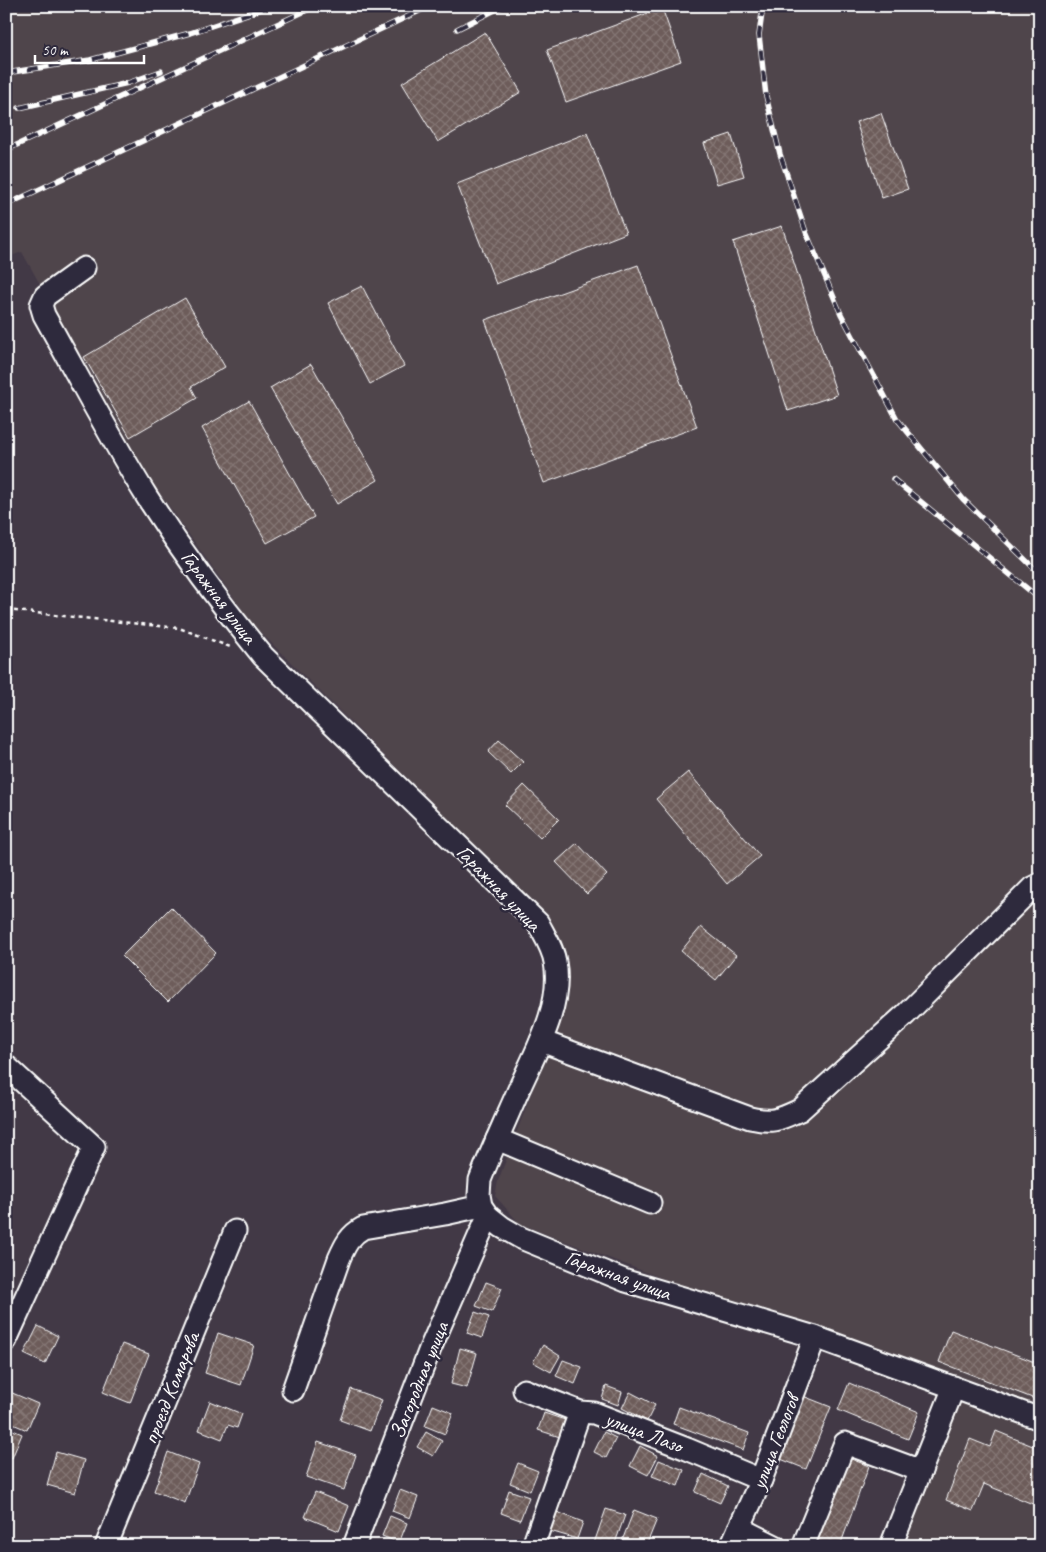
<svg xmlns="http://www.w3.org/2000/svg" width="1046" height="1552" viewBox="0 0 1046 1552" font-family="Caveat,sans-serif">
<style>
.built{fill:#4f444c}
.building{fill:url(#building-cross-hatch);stroke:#fff}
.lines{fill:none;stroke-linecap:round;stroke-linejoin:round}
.minor-casing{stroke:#fff;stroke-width:25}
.path{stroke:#fff;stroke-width:2.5;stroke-dasharray:4 4;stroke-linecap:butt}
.minor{stroke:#2f2a3d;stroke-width:21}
.rail-casing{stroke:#fff;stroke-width:5.5}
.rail{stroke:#2f2a3d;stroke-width:4;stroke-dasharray:11;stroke-linecap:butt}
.labels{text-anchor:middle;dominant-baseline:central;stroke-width:5;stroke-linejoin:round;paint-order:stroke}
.street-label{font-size:21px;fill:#fff;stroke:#2f2a3d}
</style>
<defs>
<pattern id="building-cross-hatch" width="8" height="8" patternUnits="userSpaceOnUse" patternTransform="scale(1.25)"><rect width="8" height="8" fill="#6d5c5a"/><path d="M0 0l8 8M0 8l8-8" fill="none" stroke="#837473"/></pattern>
</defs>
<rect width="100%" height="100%" fill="#423946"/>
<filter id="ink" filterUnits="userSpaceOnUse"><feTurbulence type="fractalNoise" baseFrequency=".02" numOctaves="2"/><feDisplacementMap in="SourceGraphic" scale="10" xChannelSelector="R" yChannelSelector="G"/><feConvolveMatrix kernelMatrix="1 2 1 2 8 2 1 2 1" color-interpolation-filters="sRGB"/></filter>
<g filter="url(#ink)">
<!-- built -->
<polygon class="built" points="6,6 1040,6 1040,1546 903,1546 958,1400 815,1337 520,1224 495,1196 498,1181 568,997 567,961 551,921 253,625 144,471 22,252 6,258"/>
<!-- building -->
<g class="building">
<polygon points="662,8 681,61 566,102 547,50"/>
<polygon points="485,32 521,92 438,142 402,83"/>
<polygon points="881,113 908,189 882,198 856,122"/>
<polygon points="587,133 626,233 496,284 457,184"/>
<polygon points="731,134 744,176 717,184 704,143"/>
<polygon points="782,226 837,395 788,411 733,242"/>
<polygon points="638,265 697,427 544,483 485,320"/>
<polygon points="362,286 404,366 370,384 328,303"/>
<polygon points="185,298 225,367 191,387 197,398 130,437 84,357"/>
<polygon points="311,364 378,480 337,504 270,388"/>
<polygon points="249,401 314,517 267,543 202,428"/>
<polygon points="499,740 523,762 511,774 488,752"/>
<polygon points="688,772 760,856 727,884 656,799"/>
<polygon points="524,785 559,819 540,838 505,805"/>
<polygon points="577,843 607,875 587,894 556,862"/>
<polygon points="171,907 216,953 168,1002 122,956"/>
<polygon points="701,927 736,955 716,980 681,951"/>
<polygon points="486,1282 502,1288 492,1312 476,1306"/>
<polygon points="475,1312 489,1317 482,1338 467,1333"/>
<polygon points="38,1326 58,1336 45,1364 24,1354"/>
<polygon points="951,1330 1040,1364 1040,1401 939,1362"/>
<polygon points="218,1333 254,1345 241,1385 205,1373"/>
<polygon points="122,1344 149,1354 130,1403 103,1392"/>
<polygon points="543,1345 560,1356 551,1372 533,1362"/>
<polygon points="460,1348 477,1353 467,1388 451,1384"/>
<polygon points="563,1360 582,1367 575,1384 556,1376"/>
<polygon points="849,1383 919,1412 908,1439 838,1410"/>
<polygon points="606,1386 622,1392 618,1405 602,1399"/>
<polygon points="351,1389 382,1400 370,1431 340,1420"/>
<polygon points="10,1392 38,1404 27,1430 6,1421 6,1400"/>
<polygon points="630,1392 655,1405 647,1421 622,1408"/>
<polygon points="803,1396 831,1407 806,1469 778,1458"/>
<polygon points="210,1401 242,1414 237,1428 228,1425 222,1439 199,1430"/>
<polygon points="433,1405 453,1413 445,1434 425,1426"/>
<polygon points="679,1407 749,1433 743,1450 673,1424"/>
<polygon points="544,1413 565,1420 560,1437 538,1430"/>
<polygon points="6,1427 22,1434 12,1458 6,1455"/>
<polygon points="996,1431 1040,1449 1040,1507 984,1484 973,1511 946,1500 970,1439 990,1447"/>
<polygon points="426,1432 442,1441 433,1456 417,1447"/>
<polygon points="604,1432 616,1438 606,1458 594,1452"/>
<polygon points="318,1442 356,1455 344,1490 306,1477"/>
<polygon points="640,1446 658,1456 648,1475 630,1466"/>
<polygon points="56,1452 84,1460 75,1493 47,1485"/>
<polygon points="168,1452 199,1464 185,1503 154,1491"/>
<polygon points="846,1457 869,1466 840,1546 813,1546"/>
<polygon points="659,1460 684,1470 678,1486 652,1476"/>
<polygon points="518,1463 538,1471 530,1491 510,1483"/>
<polygon points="703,1474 728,1486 720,1503 695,1492"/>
<polygon points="400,1490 418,1497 410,1518 392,1511"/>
<polygon points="509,1490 529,1497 520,1520 501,1513"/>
<polygon points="315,1492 349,1506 339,1531 305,1517"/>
<polygon points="606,1509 625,1515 614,1546 593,1546"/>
<polygon points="634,1510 657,1519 646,1546 620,1546"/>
<polygon points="557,1512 583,1522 577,1539 550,1531"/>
<polygon points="390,1516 407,1523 399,1543 382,1536"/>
</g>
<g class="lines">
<defs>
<g id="minor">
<path d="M84 268 45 296 41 305 44 315C78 376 110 438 147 497 182 552 221 605 263 656L538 923C544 935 553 948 555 962 563 1005 536 1051 519 1089 506 1119 492 1149 480 1180L479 1195 481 1206 488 1216 502 1227 521 1238 626 1281 815 1337 1040 1419"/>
<path d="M541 1041 750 1118C774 1123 778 1120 800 1110L906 1014 1032 888 1040 884"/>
<polyline points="6,1066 94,1147 6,1340"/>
<polyline points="497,1139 650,1203"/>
<path d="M293 1390 339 1259C345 1245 350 1235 363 1228L445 1214 481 1206"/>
<polyline points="524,1390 580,1412 594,1413 687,1449 761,1480"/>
<polyline points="739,1528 775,1546"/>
<polyline points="106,1546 235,1231"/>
<polyline points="354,1546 430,1349 488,1216"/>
<polyline points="533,1546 580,1412"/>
<polyline points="731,1546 761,1480 815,1337"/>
<polyline points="803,1546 845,1443 921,1471"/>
<polyline points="891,1546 954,1387"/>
</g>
</defs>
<!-- minor casing -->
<use href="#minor" class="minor-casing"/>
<!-- path -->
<polyline class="path" points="6,610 179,628 233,648"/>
<!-- minor -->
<use href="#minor" class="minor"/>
<defs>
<g id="rail">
<polyline points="763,6 759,35 766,96 780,154 806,232 841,314 897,419 963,499 1040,574"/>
<polyline points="457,29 503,6"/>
<polyline points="6,73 90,60 190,33 271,6"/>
<polyline points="19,108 128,83 161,71"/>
<polyline points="6,150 316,6"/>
<polyline points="6,205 430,6"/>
<polyline points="893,479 1040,599"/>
</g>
</defs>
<!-- rail casing -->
<use href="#rail" class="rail-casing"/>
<!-- rail -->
<use href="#rail" class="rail"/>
</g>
</g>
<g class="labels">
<!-- street labels -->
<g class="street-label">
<text transform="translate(219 597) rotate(53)">Гаражная улица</text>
<text transform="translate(499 888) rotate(46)">Гаражная улица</text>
<text transform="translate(618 1275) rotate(20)">Гаражная улица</text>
<text transform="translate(419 1380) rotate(-68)">Загородная улица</text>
<text transform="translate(171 1388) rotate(-68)">проезд Комарова</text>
<text transform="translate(644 1432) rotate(21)">улица Лазо</text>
<text transform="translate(775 1442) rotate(-69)">улица Геологов</text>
</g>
</g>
<!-- margin -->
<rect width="1046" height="1552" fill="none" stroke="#2f2a3d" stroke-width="25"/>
<rect x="12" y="12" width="1021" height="1527" fill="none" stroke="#fff" stroke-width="2" filter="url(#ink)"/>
<!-- scale -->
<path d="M35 55v8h109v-8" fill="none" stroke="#ffffff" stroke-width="2.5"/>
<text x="42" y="55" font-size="15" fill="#ffffff" stroke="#2f2a3d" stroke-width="4" paint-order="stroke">50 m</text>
</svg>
